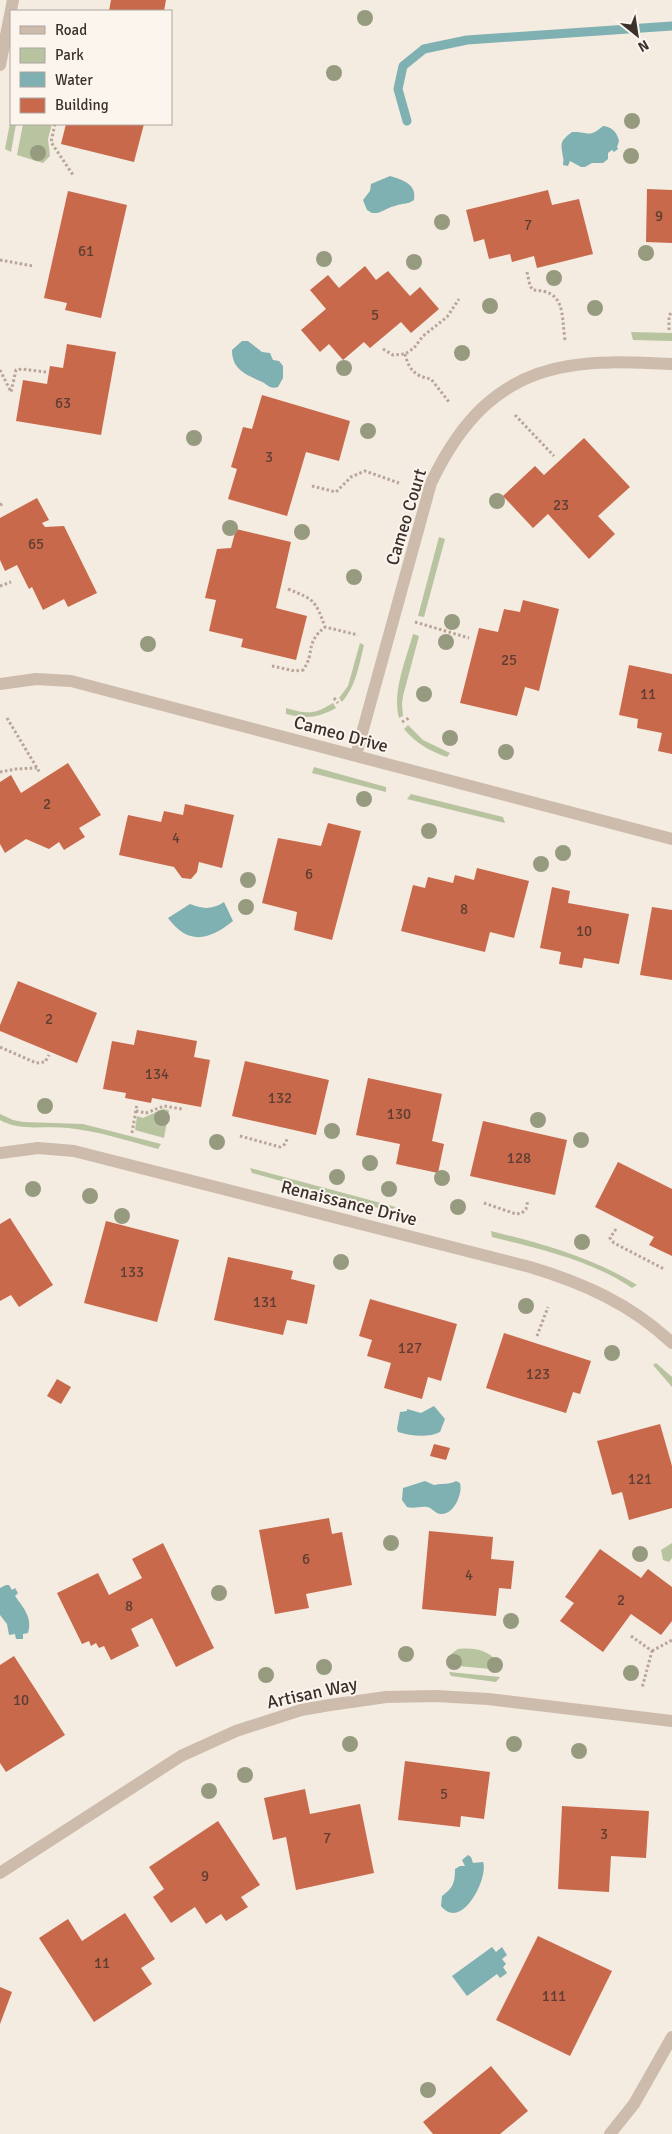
<svg xmlns="http://www.w3.org/2000/svg" width="672" height="2134" viewBox="0 0 672 2134" font-family="Signika,sans-serif">
<style>
.green{fill:#b8c4a0}
.water{fill:#7fb0b2}
.lines{fill:none;stroke-linecap:round;stroke-linejoin:round}
.stream{stroke:#7fb0b2;stroke-width:9}
.building{fill:#c8694b}
.path{stroke:#b9a596;stroke-width:3;stroke-dasharray:2.5 2.5;stroke-linecap:butt}
.minor{stroke:#cdbbac;stroke-width:12}
.tree{fill:#969b7f}
.labels{text-anchor:middle;dominant-baseline:central;stroke-width:4;stroke-linejoin:round;paint-order:stroke}
.number-label{font-size:15px;fill:#5e3e33}
.street-label{font-size:18px;fill:#3b302b;stroke:#fbf5ee}
</style>
<rect width="100%" height="100%" fill="#f4ebe1"/>
<!-- green -->
<g class="green">
<polygon points="11,118 11,124 16,124 11,152 5,149"/>
<polygon points="23,124 52,124 48,139 50,156 43,163 17,155"/>
<polygon points="631,332 672,333 672,341 633,340"/>
<polygon points="439,537 445,539 424,617 418,616"/>
<path d="M413 634 419 636 403 696 402 704 403 716 399 718C392 691 406 660 413 634Z"/>
<path d="M360 643 364 645C359 665 356 686 342 702L339 698 348 686Z"/>
<path d="M333 703 336 708C318 718 306 719 286 714V708C307 714 314 715 333 703Z"/>
<path d="M408 725 423 740 450 753 447 757C429 751 416 743 404 729Z"/>
<polygon points="314,767 386,787 386,792 312,773"/>
<polygon points="411,794 503,817 505,823 407,799"/>
<polygon points="163,1109 169,1110 164,1138 135,1130 137,1116 143,1118"/>
<path d="M0 1114 13 1120 23 1122 83 1124 161 1144 158 1149C129 1141 98 1131 68 1128 45 1125 21 1132 0 1120Z"/>
<polygon points="250,1168 396,1207 389,1211 252,1173"/>
<path d="M491 1231C542 1244 592 1257 637 1285L632 1288C591 1260 540 1249 492 1237Z"/>
<polygon points="656,1363 672,1377 672,1387 653,1365"/>
<polygon points="672,1543 672,1558 669,1562 663,1560 661,1550"/>
<path d="M458 1649C477 1647 491 1651 502 1667L501 1670 447 1665 451 1654Z"/>
<polygon points="449,1672 500,1677 496,1682 451,1676"/>
</g>
<!-- water -->
<g class="water">
<path d="M603 126C612 127 617 132 619 141L617 147 618 149 614 152 612 150 608 153V159L603 163H592L585 167H581L570 161 568 166 563 165C563 162 564 160 563 157 561 143 559 142 572 132 588 131 588 139 603 126Z"/>
<path d="M390 176C403 180 417 184 414 200 407 205 402 203 395 206 385 208 382 214 372 213L367 210 363 200 370 191 371 184Z"/>
<path d="M242 341H248L262 352 270 353 273 360 279 361 283 366V378L278 387C269 390 268 384 260 381 245 374 232 369 232 350Z"/>
<path d="M224 902 233 921C209 940 189 946 168 918L190 904C202 909 212 910 224 902Z"/>
<path d="M434 1406 445 1419 440 1432C428 1438 411 1436 398 1432L397 1429 400 1412 407 1411V1409L421 1413Z"/>
<path d="M425 1481 434 1485C442 1483 449 1485 456 1481L460 1483C463 1493 454 1515 441 1514 435 1514 433 1508 427 1507 420 1506 414 1509 407 1507L402 1500 403 1488Z"/>
<path d="M6 1585H9L12 1590 15 1588 18 1593 15 1596C23 1607 33 1618 28 1633L23 1634V1639H16L15 1634 9 1635 7 1624 0 1615V1588Z"/>
<path d="M468 1855 471 1857 473 1863 483 1862C489 1877 462 1932 441 1906L442 1896C453 1888 455 1883 455 1869L460 1866H465L462 1860Z"/>
<polygon points="492,1947 496,1952 502,1947 507,1955 502,1959 506,1964 503,1967 507,1973 500,1978 497,1974 467,1996 452,1976"/>
</g>
<g class="lines">
<!-- stream -->
<polyline class="stream" points="407,121 398,89 403,66 424,49 467,40 672,26"/>
</g>
<!-- building -->
<g class="building">
<polygon points="111,0 166,0 164,11 109,11"/>
<polygon points="66,124 144,124 134,162 61,144"/>
<polygon points="647,189 672,190 672,243 646,242"/>
<polygon points="548,190 552,205 579,199 593,254 537,268 534,256 512,262 510,254 489,259 484,239 474,242 466,210"/>
<polygon points="68,191 127,205 101,318 65,310 67,303 44,298"/>
<polygon points="365,266 376,280 388,271 410,296 420,287 439,309 411,333 401,322 370,348 364,342 343,360 329,344 320,352 301,330 326,309 310,290 328,275 339,288"/>
<polygon points="67,344 116,352 101,435 16,421 23,380 47,384 50,366 63,368"/>
<polygon points="262,395 350,421 339,461 306,452 287,516 228,499 237,469 231,467 243,427 252,429"/>
<polygon points="584,438 630,487 598,516 615,534 589,559 548,514 533,528 503,496 535,466 544,475"/>
<polygon points="37,498 49,520 42,523 45,527 64,526 97,593 68,607 64,599 43,610 32,587 29,589 17,565 5,571 0,560 0,518"/>
<polygon points="236,529 291,542 276,608 307,616 296,660 241,647 243,639 209,631 216,600 205,598 217,549 231,548"/>
<polygon points="523,600 559,609 539,691 525,687 517,716 460,703 479,628 498,632 504,609 520,612"/>
<polygon points="629,665 672,674 672,754 658,751 662,733 637,728 638,719 619,715"/>
<polygon points="68,763 101,815 79,828 85,837 64,850 59,842 49,849 26,839 5,853 0,844 0,782 11,775 21,793"/>
<polygon points="185,804 234,815 222,868 199,862 197,872 191,879 182,878 174,867 119,855 128,815 161,822 164,811 183,815"/>
<polygon points="328,823 361,831 332,940 294,930 297,912 262,903 278,838 321,846"/>
<polygon points="477,868 529,881 514,938 490,932 485,952 401,931 413,885 425,888 428,877 453,883 455,875 474,880"/>
<polygon points="552,887 570,891 568,903 629,914 619,964 584,958 582,968 559,964 561,952 540,948"/>
<polygon points="652,907 672,910 672,980 640,975"/>
<polygon points="18,981 97,1013 77,1063 0,1031 0,1025"/>
<polygon points="137,1030 197,1041 194,1057 210,1060 201,1107 152,1098 151,1103 125,1098 126,1093 103,1089 112,1041 134,1045"/>
<polygon points="245,1061 329,1080 316,1135 232,1116"/>
<polygon points="368,1078 442,1094 432,1141 444,1144 438,1173 396,1164 400,1144 356,1135"/>
<polygon points="483,1121 567,1140 555,1195 470,1176"/>
<polygon points="618,1162 672,1189 672,1256 649,1245 654,1237 595,1207"/>
<polygon points="10,1218 53,1285 19,1307 11,1295 0,1301 0,1224"/>
<polygon points="106,1221 179,1240 157,1322 84,1303"/>
<polygon points="228,1257 293,1271 291,1279 315,1285 307,1324 287,1320 283,1335 214,1320"/>
<polygon points="370,1299 457,1324 441,1381 428,1377 422,1399 384,1388 391,1363 367,1356 372,1340 359,1336"/>
<polygon points="504,1333 591,1361 580,1394 573,1392 566,1413 486,1388"/>
<polygon points="57,1379 71,1387 61,1404 47,1396"/>
<polygon points="660,1424 672,1466 672,1508 629,1520 622,1492 612,1495 597,1441"/>
<polygon points="434,1444 450,1448 446,1460 430,1456"/>
<polygon points="329,1518 332,1534 342,1532 352,1585 306,1594 309,1608 275,1614 259,1530"/>
<polygon points="429,1531 493,1537 491,1559 514,1561 511,1589 499,1588 496,1616 422,1609"/>
<polygon points="163,1543 214,1648 176,1667 152,1618 131,1629 139,1646 111,1660 104,1646 99,1648 96,1643 91,1646 89,1641 82,1644 57,1593 98,1573 109,1595 142,1578 132,1559"/>
<polygon points="600,1549 641,1578 648,1569 672,1587 672,1621 661,1635 631,1614 603,1652 560,1621 574,1603 565,1597"/>
<polygon points="14,1656 65,1735 6,1772 0,1763 0,1665"/>
<polygon points="405,1761 490,1772 484,1819 461,1816 460,1827 398,1820"/>
<polygon points="305,1789 310,1814 360,1804 374,1873 296,1890 286,1837 273,1840 264,1798"/>
<polygon points="562,1806 649,1811 646,1858 611,1856 609,1892 558,1889"/>
<polygon points="218,1821 260,1885 241,1897 248,1907 226,1921 221,1914 206,1924 195,1907 171,1923 153,1897 164,1889 149,1867"/>
<polygon points="125,1913 155,1959 141,1968 152,1984 94,2022 39,1938 68,1919 82,1941"/>
<polygon points="538,1936 612,1971 570,2056 496,2020"/>
<polygon points="0,1987 12,1992 0,2024"/>
<polygon points="491,2066 528,2111 500,2134 433,2134 423,2122"/>
</g>
<g class="lines">
<!-- path -->
<g class="path">
<polyline points="55,124 51,142 73,175"/>
<polyline points="0,260 33,266"/>
<path d="M527 272 530 286 533 290C566 291 561 313 565 340"/>
<polyline points="669,330 669,316 672,311"/>
<polyline points="383,349 393,355 405,354 414,348 423,336 447,317 459,299"/>
<path d="M405 354C409 370 415 376 431 379L449 402"/>
<polyline points="0,370 11,392 16,370 22,369 46,372"/>
<polyline points="515,415 554,456"/>
<polyline points="312,486 336,492 351,477 365,471 399,483"/>
<polyline points="0,505 4,503"/>
<polyline points="0,586 11,582"/>
<path d="M288 589C315 600 315 600 325 627L358 635"/>
<polyline points="415,622 469,638"/>
<path d="M272 666 295 671 303 670C316 652 304 644 325 627"/>
<polyline points="334,698 338,703"/>
<polyline points="7,718 40,773"/>
<polyline points="402,722 409,718"/>
<polyline points="0,772 16,769 37,768"/>
<polyline points="0,1047 36,1063 45,1062 49,1055"/>
<polyline points="136,1111 146,1113 164,1106 182,1109"/>
<polyline points="132,1133 137,1104"/>
<polyline points="240,1136 280,1147 285,1144 288,1137"/>
<polyline points="484,1203 516,1214 522,1213 526,1209 528,1200"/>
<polyline points="616,1229 610,1238 614,1243 664,1269"/>
<polyline points="537,1336 548,1307"/>
<polyline points="631,1636 652,1651 642,1688"/>
<polyline points="652,1651 672,1640"/>
</g>
<!-- minor -->
<g class="minor">
<polyline points="0,65 13,0"/>
<polyline points="0,684 36,679 71,681 672,839"/>
<path d="M356 755 431 483C460 422 499 377 569 366 603 360 638 363 672 364"/>
<path d="M0 1153 38 1148 74 1151 530 1267C583 1283 631 1304 672 1343"/>
<polyline points="0,1873 181,1756 236,1731 301,1710 330,1705 386,1697 436,1696 488,1699 672,1721"/>
<polyline points="610,2134 634,2104 672,2037"/>
</g>
</g>
<!-- trees -->
<g class="tree">
<circle cx="365" cy="18" r="8"/>
<circle cx="334" cy="73" r="8"/>
<circle cx="632" cy="121" r="8"/>
<circle cx="38" cy="153" r="8"/>
<circle cx="631" cy="156" r="8"/>
<circle cx="442" cy="222" r="8"/>
<circle cx="646" cy="253" r="8"/>
<circle cx="324" cy="259" r="8"/>
<circle cx="414" cy="262" r="8"/>
<circle cx="554" cy="278" r="8"/>
<circle cx="490" cy="306" r="8"/>
<circle cx="595" cy="308" r="8"/>
<circle cx="462" cy="353" r="8"/>
<circle cx="344" cy="368" r="8"/>
<circle cx="368" cy="431" r="8"/>
<circle cx="194" cy="438" r="8"/>
<circle cx="497" cy="501" r="8"/>
<circle cx="230" cy="528" r="8"/>
<circle cx="302" cy="532" r="8"/>
<circle cx="354" cy="577" r="8"/>
<circle cx="452" cy="622" r="8"/>
<circle cx="446" cy="642" r="8"/>
<circle cx="148" cy="644" r="8"/>
<circle cx="424" cy="694" r="8"/>
<circle cx="450" cy="738" r="8"/>
<circle cx="506" cy="752" r="8"/>
<circle cx="364" cy="799" r="8"/>
<circle cx="429" cy="831" r="8"/>
<circle cx="563" cy="853" r="8"/>
<circle cx="541" cy="864" r="8"/>
<circle cx="248" cy="880" r="8"/>
<circle cx="246" cy="907" r="8"/>
<circle cx="45" cy="1106" r="8"/>
<circle cx="162" cy="1118" r="8"/>
<circle cx="538" cy="1120" r="8"/>
<circle cx="332" cy="1131" r="8"/>
<circle cx="581" cy="1140" r="8"/>
<circle cx="217" cy="1142" r="8"/>
<circle cx="370" cy="1163" r="8"/>
<circle cx="337" cy="1177" r="8"/>
<circle cx="442" cy="1178" r="8"/>
<circle cx="33" cy="1189" r="8"/>
<circle cx="389" cy="1189" r="8"/>
<circle cx="90" cy="1196" r="8"/>
<circle cx="458" cy="1207" r="8"/>
<circle cx="122" cy="1216" r="8"/>
<circle cx="582" cy="1242" r="8"/>
<circle cx="341" cy="1262" r="8"/>
<circle cx="526" cy="1306" r="8"/>
<circle cx="612" cy="1353" r="8"/>
<circle cx="391" cy="1543" r="8"/>
<circle cx="640" cy="1554" r="8"/>
<circle cx="219" cy="1593" r="8"/>
<circle cx="511" cy="1621" r="8"/>
<circle cx="406" cy="1654" r="8"/>
<circle cx="454" cy="1662" r="8"/>
<circle cx="495" cy="1665" r="8"/>
<circle cx="324" cy="1667" r="8"/>
<circle cx="631" cy="1673" r="8"/>
<circle cx="266" cy="1675" r="8"/>
<circle cx="350" cy="1744" r="8"/>
<circle cx="514" cy="1744" r="8"/>
<circle cx="579" cy="1751" r="8"/>
<circle cx="245" cy="1775" r="8"/>
<circle cx="209" cy="1791" r="8"/>
<circle cx="428" cy="2090" r="8"/>
</g>
<g class="labels">
<!-- number labels -->
<g class="number-label">
<text x="659" y="216">9</text>
<text x="528" y="225">7</text>
<text x="86" y="251">61</text>
<text x="375" y="315">5</text>
<text x="63" y="403">63</text>
<text x="269" y="457">3</text>
<text x="561" y="505">23</text>
<text x="36" y="544">65</text>
<text x="509" y="660">25</text>
<text x="648" y="694">11</text>
<text x="47" y="804">2</text>
<text x="176" y="838">4</text>
<text x="309" y="874">6</text>
<text x="464" y="909">8</text>
<text x="584" y="931">10</text>
<text x="49" y="1019">2</text>
<text x="157" y="1074">134</text>
<text x="280" y="1098">132</text>
<text x="399" y="1114">130</text>
<text x="519" y="1158">128</text>
<text x="132" y="1272">133</text>
<text x="265" y="1302">131</text>
<text x="410" y="1348">127</text>
<text x="538" y="1374">123</text>
<text x="640" y="1479">121</text>
<text x="306" y="1559">6</text>
<text x="469" y="1575">4</text>
<text x="621" y="1600">2</text>
<text x="129" y="1606">8</text>
<text x="21" y="1700">10</text>
<text x="444" y="1794">5</text>
<text x="604" y="1834">3</text>
<text x="327" y="1838">7</text>
<text x="205" y="1876">9</text>
<text x="102" y="1963">11</text>
<text x="554" y="1996">111</text>
</g>
<!-- street labels -->
<g class="street-label">
<text transform="translate(406 517) rotate(-73)">Cameo Court</text>
<text transform="translate(341 734) rotate(15)">Cameo Drive</text>
<text transform="translate(349 1203) rotate(14)">Renaissance Drive</text>
<text transform="translate(312 1693) rotate(-12)">Artisan Way</text>
</g>
</g>
<!-- legend -->
<rect x="10" y="10" width="162" height="115" fill="#fbf5ee" stroke="#aea6a0"/>
<rect x="20" y="26" width="25" height="8" fill="#cdbbac" stroke="#aea6a0"/>
<text x="55" y="35" font-size="15" fill="#3b302b">Road</text>
<rect x="20" y="48" width="25" height="15" fill="#b8c4a0" stroke="#aea6a0"/>
<text x="55" y="60" font-size="15" fill="#3b302b">Park</text>
<rect x="20" y="72" width="25" height="15" fill="#7fb0b2" stroke="#aea6a0"/>
<text x="55" y="85" font-size="15" fill="#3b302b">Water</text>
<rect x="20" y="98" width="25" height="15" fill="#c8694b" stroke="#aea6a0"/>
<text x="55" y="110" font-size="15" fill="#3b302b">Building</text>
<!-- north arrow -->
<g transform="translate(637 35) rotate(150)" stroke="#fbf5ee" stroke-width="4" paint-order="stroke">
<path d="M0-4L9 19L0 12L-9 19Z" fill="#3b302b"/>
<text y="-8" font-size="14" font-weight="bold" text-anchor="middle" fill="#3b302b">N</text>
</g>
</svg>
